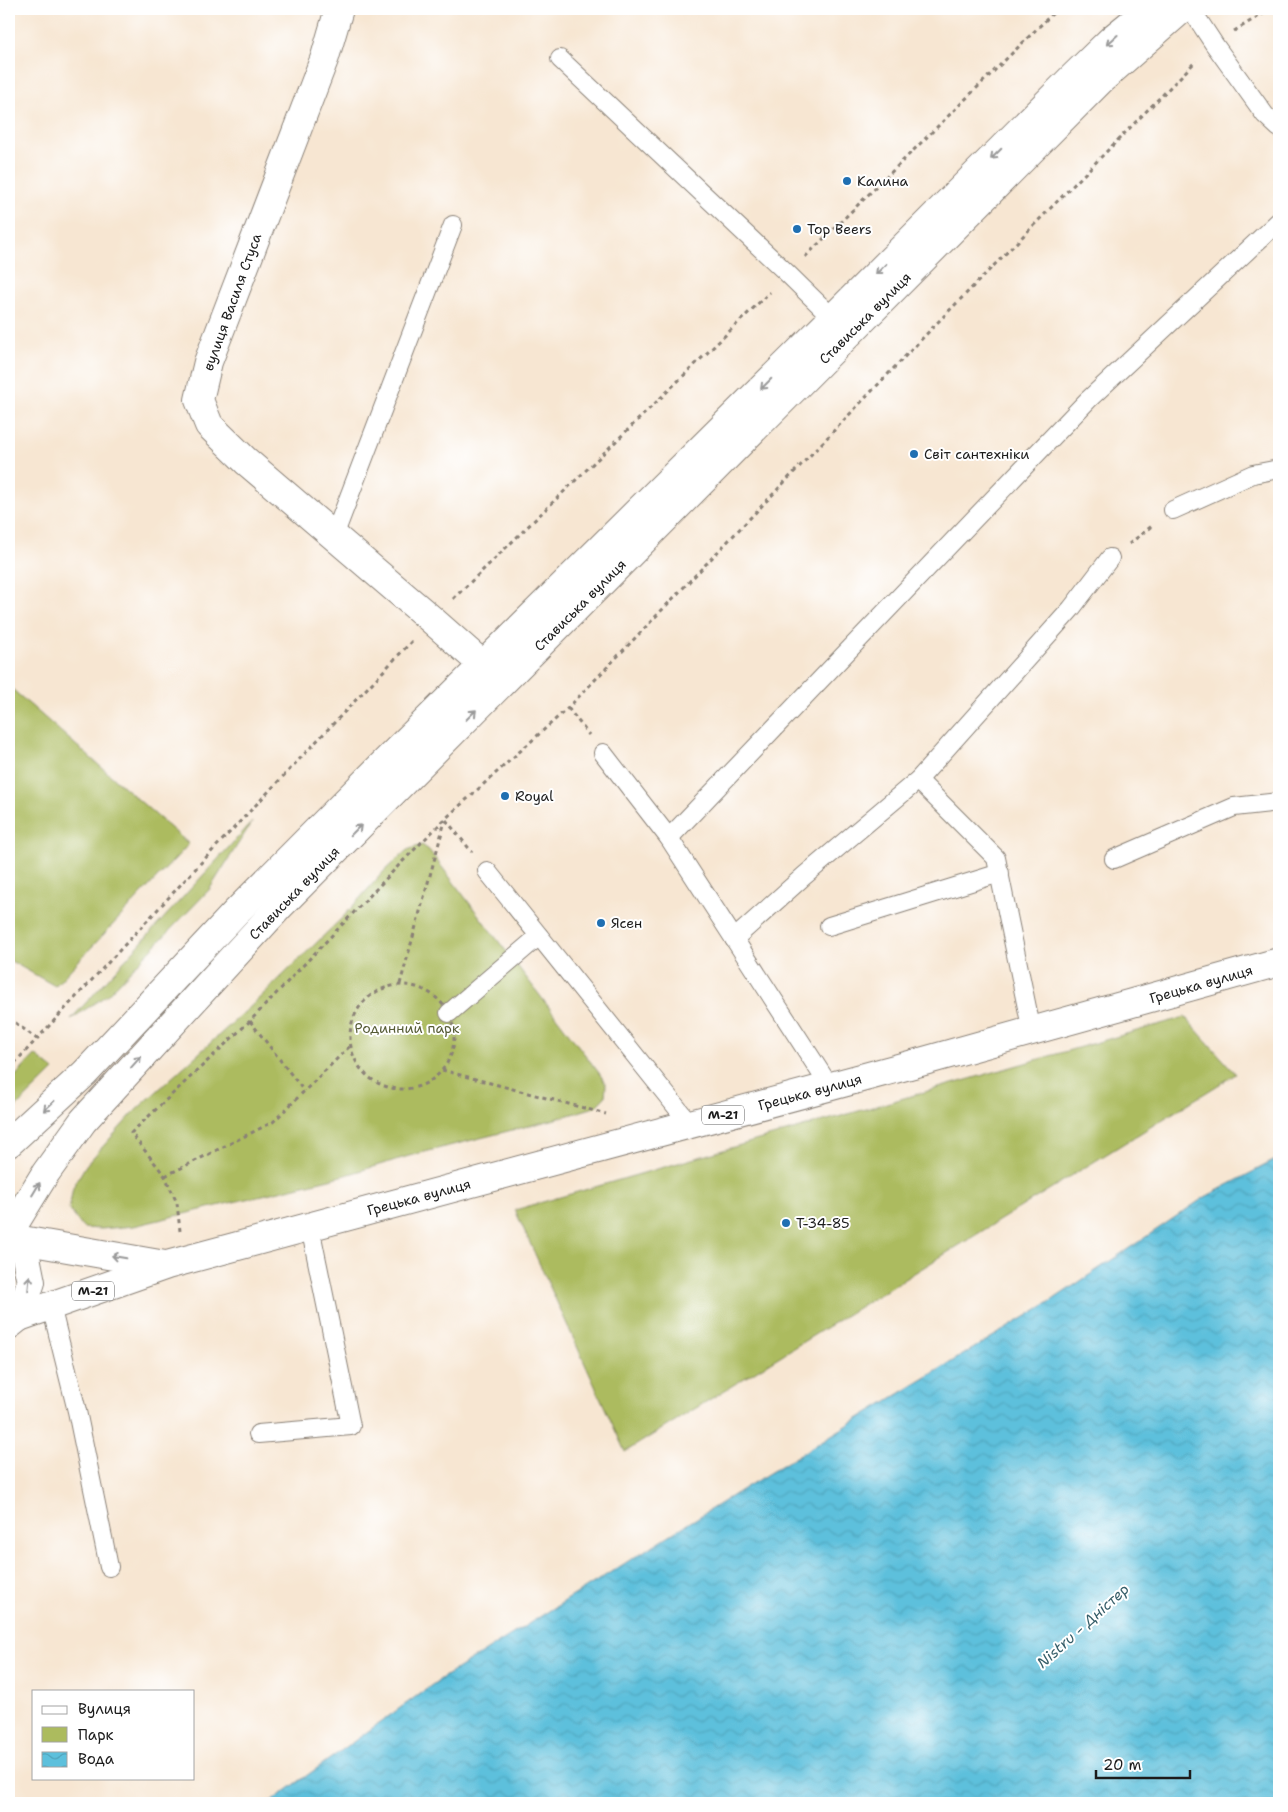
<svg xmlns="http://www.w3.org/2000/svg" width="1288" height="1812" viewBox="0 0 1288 1812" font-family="'Shantell Sans',sans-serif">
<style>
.green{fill:#acbb5e;stroke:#646c3d}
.water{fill:url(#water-waves);stroke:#3c6e7c}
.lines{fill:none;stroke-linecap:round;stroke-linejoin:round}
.lane-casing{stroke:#8a8177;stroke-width:20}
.street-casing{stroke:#8a8177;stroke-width:30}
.secondary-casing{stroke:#8a8177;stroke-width:30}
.highway-casing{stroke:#8a8177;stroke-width:30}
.path{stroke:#8a8177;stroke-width:3;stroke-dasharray:4 4;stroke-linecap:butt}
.lane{stroke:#fff;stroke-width:18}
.street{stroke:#fff;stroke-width:28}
.secondary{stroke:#fff;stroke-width:28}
.highway{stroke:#fff;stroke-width:28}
.oneway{stroke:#999}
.poi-dot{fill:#1f6fb2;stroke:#fff;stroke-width:2}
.labels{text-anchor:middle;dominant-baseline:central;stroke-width:4;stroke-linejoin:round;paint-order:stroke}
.shield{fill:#fff;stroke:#606060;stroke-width:1}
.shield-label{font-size:12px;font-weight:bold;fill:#1c1c1c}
.poi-label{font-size:14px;fill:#1c1c1c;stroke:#fff;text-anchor:start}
.street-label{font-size:14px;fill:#1c1c1c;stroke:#fff}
.park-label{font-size:14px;fill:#565c36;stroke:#fff}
.water-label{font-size:15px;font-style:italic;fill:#365e69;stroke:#fff}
</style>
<defs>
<pattern id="water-waves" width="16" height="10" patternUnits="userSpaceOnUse" patternTransform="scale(1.25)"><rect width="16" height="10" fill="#5dc0dc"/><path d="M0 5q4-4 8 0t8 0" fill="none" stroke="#50a4bc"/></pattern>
</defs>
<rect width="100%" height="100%" fill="#fff"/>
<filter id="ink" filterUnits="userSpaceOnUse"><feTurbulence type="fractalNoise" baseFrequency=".02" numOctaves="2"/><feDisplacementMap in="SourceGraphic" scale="10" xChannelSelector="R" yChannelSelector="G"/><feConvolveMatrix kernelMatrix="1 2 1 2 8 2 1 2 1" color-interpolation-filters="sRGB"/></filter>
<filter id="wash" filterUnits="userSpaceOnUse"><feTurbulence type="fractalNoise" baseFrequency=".0096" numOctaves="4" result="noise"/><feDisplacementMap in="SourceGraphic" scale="20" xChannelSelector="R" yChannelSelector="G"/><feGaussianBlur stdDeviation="1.12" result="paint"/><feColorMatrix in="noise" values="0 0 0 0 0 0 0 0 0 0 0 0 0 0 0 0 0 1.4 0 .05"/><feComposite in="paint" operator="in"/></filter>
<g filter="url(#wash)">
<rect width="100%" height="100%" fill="#f7e6d2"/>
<!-- green -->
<g class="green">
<polygon points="12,689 189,844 55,986 9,960 9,693"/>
<polygon points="252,822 209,890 107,995 71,1019"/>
<polygon points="422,845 429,850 599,1073 606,1084 605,1097 595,1107 552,1120 409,1156 346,1175 134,1226 101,1229 83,1228 69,1209 73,1187 86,1165 135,1111 250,1007 343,917 385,870 407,850"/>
<polygon points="1185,1017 1236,1074 625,1452 515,1210"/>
<polygon points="35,1055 54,1070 9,1114 9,1083"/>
</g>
<!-- water -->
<polygon class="water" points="1279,1158 1279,1803 269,1803 436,1682 743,1489 1048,1303 1205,1197"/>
</g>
<g filter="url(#ink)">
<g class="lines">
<defs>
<g id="lane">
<polyline points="1191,9 1214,44 1265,115 1279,128"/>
<polyline points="560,59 788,274 840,325"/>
<polyline points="1173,510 1253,474 1279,469"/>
<polyline points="334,536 453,225"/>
<polyline points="603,753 669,838 830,1087"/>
<polyline points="918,780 996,858 1032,1032"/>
<polyline points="669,838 1088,400 1279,221"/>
<polyline points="1114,859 1234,807 1279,802"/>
<polyline points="487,871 690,1124"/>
<polyline points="829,926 1000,873"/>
<polyline points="734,939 804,876 918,780 1071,609 1110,558"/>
<polyline points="449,1013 539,936"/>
<polyline points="51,1306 77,1411 109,1567"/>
<polyline points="258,1434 351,1426 310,1227"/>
</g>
<polyline id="street" points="339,9 325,57 208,362 199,400 209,425 246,461 432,620 500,680"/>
<g id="secondary">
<polyline points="9,1143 85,1073 236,912 393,754 833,318 1071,79 1112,39 1149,9"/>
<polyline points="10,1231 45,1174 83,1121 278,908 1101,80 1182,9"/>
</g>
<g id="highway">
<polyline points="9,1230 16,1239 26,1257 31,1282 19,1317 9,1325"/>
<polyline points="16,1239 165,1265"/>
<polyline points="19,1317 167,1265 917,1063 1279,962"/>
</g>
</defs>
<!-- lane casing -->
<use href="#lane" class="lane-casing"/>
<!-- street casing -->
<use href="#street" class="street-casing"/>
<!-- secondary casing -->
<use href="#secondary" class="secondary-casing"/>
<!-- highway casing -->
<use href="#highway" class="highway-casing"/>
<!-- path -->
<g class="path">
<polyline points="1234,31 1271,9"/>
<polyline points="805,257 1057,9"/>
<polyline points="1129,544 1153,525"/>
<polyline points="453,599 770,292"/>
<polyline points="568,708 589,735"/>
<polyline points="446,820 472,852"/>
<polyline points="400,984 445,821"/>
<circle cx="402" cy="1037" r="52"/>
<polyline points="9,1018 37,1039"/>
<polyline points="250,1021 304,1091"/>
<polyline points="9,1069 212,851 412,641"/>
<polyline points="442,1070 606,1114"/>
<polyline points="165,1176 273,1122 350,1046"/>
<polyline points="180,1231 177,1203 165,1176 131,1133 250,1021 401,863 445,819 568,708 939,321 1196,61"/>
</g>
<!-- lane -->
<use href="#lane" class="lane"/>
<!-- street -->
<use href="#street" class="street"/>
<!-- secondary -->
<use href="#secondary" class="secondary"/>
<!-- highway -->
<use href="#highway" class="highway"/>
</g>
<!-- one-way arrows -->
<defs><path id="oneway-shaft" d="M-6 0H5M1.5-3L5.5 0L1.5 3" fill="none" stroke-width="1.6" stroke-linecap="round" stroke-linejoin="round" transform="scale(1.25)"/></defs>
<g class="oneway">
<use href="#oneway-shaft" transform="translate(1112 40) rotate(138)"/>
<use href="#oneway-shaft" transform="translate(996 154) rotate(135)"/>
<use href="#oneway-shaft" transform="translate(881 269) rotate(135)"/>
<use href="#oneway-shaft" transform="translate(766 384) rotate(135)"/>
<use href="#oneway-shaft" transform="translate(471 715) rotate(-45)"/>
<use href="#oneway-shaft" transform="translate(356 830) rotate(-45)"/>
<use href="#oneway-shaft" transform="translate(136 1062) rotate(-48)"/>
<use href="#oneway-shaft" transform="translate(49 1106) rotate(137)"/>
<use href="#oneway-shaft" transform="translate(36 1189) rotate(-59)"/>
<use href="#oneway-shaft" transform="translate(119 1257) rotate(-170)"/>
<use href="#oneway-shaft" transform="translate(29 1283) rotate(-84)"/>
</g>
</g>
<!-- markers -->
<g class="poi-dot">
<circle cx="847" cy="181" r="5"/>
<circle cx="797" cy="229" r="5"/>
<circle cx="914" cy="454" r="5"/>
<circle cx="505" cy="796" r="5"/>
<circle cx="601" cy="923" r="5"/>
<circle cx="786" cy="1223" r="5"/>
</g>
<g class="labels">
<!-- shield labels -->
<g class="shield">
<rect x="702" y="1105.5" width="42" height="19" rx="4"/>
<rect x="72" y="1281.5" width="42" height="19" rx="4"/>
</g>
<g class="shield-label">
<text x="723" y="1115">М-21</text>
<text x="93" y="1291">М-21</text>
</g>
<!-- poi labels -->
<g class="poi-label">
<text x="857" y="181">Калина</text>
<text x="807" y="229">Top Beers</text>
<text x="924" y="454">Світ сантехніки</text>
<text x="515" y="796">Royal</text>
<text x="611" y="923">Ясен</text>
<text x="796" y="1223">Т-34-85</text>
</g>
<!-- street labels -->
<g class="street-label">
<text transform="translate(232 302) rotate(-70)">вулиця Василя Стуса</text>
<text transform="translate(865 318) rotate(-45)">Стависька вулиця</text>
<text transform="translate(580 605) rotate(-45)">Стависька вулиця</text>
<text transform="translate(294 893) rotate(-46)">Стависька вулиця</text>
<text transform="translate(1201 984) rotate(-16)">Грецька вулиця</text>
<text transform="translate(810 1092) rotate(-15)">Грецька вулиця</text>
<text transform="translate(419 1197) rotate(-15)">Грецька вулиця</text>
</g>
<!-- park labels -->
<g class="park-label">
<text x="407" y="1028">Родинний парк</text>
</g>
<!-- water labels -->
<g class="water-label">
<text transform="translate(1083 1626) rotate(-42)">Nistru - Дністер</text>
</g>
</g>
<!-- margin -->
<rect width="1288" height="1812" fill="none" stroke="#fff" stroke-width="30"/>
<!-- legend -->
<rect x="32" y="1690" width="162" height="90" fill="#ffffff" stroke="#a4a4a4"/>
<rect x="42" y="1706" width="25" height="8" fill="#ffffff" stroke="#a4a4a4"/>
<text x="78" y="1714" font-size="15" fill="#1c1c1c">Вулиця</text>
<rect x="42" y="1727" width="25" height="15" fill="#acbb5e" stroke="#a4a4a4"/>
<text x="78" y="1740" font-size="15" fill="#1c1c1c">Парк</text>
<rect x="42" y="1752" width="25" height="15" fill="url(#water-waves)" stroke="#a4a4a4"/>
<text x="78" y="1764" font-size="15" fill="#1c1c1c">Вода</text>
<!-- scale -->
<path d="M1096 1770v8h94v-8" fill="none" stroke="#1c1c1c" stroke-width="2.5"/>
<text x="1103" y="1770" font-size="15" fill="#1c1c1c" stroke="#ffffff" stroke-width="4" paint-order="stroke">20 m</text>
</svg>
